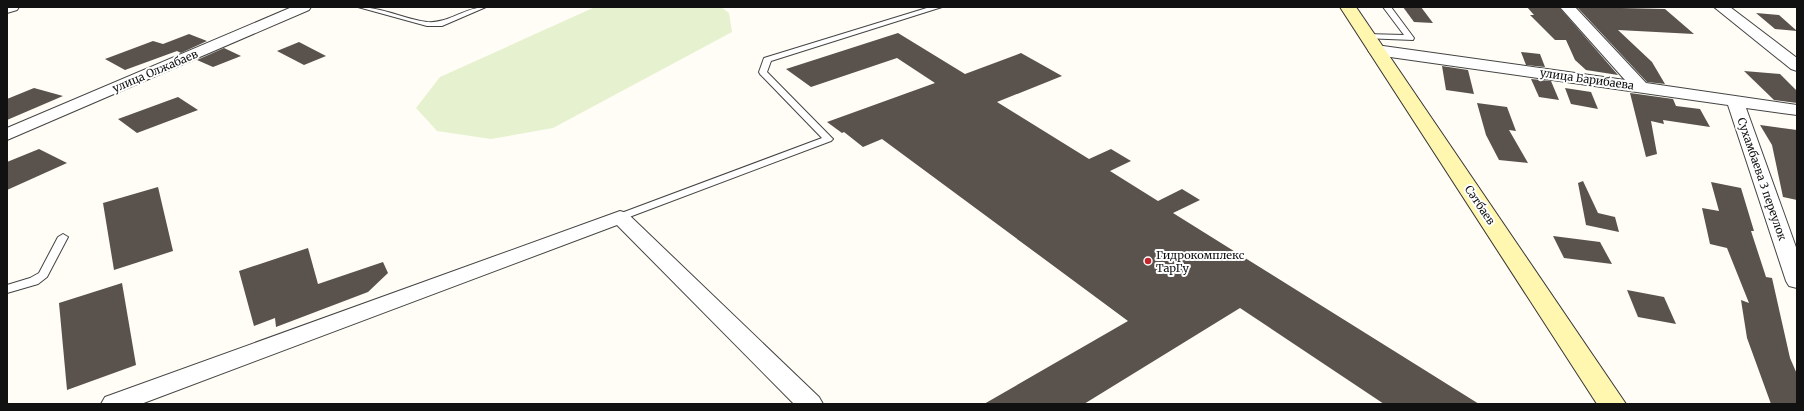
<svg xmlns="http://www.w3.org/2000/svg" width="1804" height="411" viewBox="0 0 1804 411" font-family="Merriweather,serif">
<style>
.pitch{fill:#e6f2cf}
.building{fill:#5a524d}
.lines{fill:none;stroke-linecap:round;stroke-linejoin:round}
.lane-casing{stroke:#444;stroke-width:2}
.street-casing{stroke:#444;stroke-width:2}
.secondary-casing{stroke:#333;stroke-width:2}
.lane{fill:#fff;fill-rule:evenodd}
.street{fill:#fff;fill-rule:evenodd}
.secondary{fill:#fff6b0;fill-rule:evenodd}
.poi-dot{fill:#c4262e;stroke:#fff;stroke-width:1.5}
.labels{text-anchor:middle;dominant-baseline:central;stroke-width:4;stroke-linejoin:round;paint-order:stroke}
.street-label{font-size:11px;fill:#111;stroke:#fff}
.poi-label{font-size:11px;fill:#111;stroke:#fff;text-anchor:start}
</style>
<rect width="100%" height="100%" fill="#fffdf5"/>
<!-- pitch -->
<polygon class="pitch" points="595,7 721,7 729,13 732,32 553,128 491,139 437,131 416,108 440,77"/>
<!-- building -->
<g class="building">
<polygon points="1403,7 1421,7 1433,23 1414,22"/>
<polygon points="1527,7 1559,7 1618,75 1586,70 1575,60 1566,40 1555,40 1530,15 1534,15"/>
<polygon points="1577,7 1665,9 1694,34 1618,30 1652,62 1665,84 1647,82"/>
<polygon points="1756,13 1779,15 1797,31 1775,29"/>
<polygon points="898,33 965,74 1021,53 1062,76 997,102 1089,159 1111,149 1131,161 1110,171 1158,201 1182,189 1200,200 1173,213 1479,404 1384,404 1240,308 1084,404 984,404 1128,321 882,139 863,147 844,132 842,133 827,122 935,83 897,58 811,87 786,69"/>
<polygon points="189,34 207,41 181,53 177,51 125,70 105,59 153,41 163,44"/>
<polygon points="299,42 326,56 304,65 277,51"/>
<polygon points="224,48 241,56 213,67 197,60"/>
<polygon points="1521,52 1540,54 1545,67 1526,65"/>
<polygon points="1442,66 1468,70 1474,94 1446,90"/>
<polygon points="1744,71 1780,74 1797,91 1797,103 1774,100"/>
<polygon points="1531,79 1551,81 1559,100 1539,97"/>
<polygon points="34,88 63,96 7,120 7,99"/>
<polygon points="1565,88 1591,92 1598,109 1571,104"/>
<polygon points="1630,93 1673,99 1676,106 1700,109 1710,127 1663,120 1664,124 1651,121 1657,154 1646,157"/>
<polygon points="178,97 198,110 137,133 118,119"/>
<polygon points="1477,103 1507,107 1516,131 1509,130 1528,163 1499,160 1486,135"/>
<polygon points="1760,125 1797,130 1797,200 1783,197 1772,145"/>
<polygon points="39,149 67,163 7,190 7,162"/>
<polygon points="1583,181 1598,213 1615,217 1619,232 1586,225 1578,183"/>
<polygon points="1711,182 1741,188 1754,231 1751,231 1766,277 1772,278 1790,358 1797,374 1797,404 1771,404 1747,338 1741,300 1749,303 1727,248 1710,244 1702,208 1719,211"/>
<polygon points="158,187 173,251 114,270 103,203"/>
<polygon points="1553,236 1600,242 1612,264 1564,258"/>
<polygon points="308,248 318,284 383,262 388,273 368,292 276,327 275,318 254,326 239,271"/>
<polygon points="122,283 136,365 67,390 59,303"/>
<polygon points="1627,290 1664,297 1676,324 1638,317"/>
</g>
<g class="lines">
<defs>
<g id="lane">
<path d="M358 7C382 7 404 19 427 22 448 24 465 7 486 7L442 26H427Z"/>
<polygon points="930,7 942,7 771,61 767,72 831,137 833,139 831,141 624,219 616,219 615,217 616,215 822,138 760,74 759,72 764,58"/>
<polygon points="1383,7 1391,7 1414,38 1413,40 1363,38 1363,34 1366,34 1404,35"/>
<polygon points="63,234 68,237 47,277 38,284 7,293 7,285 30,278 39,273 58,237"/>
</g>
<g id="street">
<polygon points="7,7 19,7 17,10 7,13"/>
<polygon points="292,7 311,7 309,10 7,140 7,128"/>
<polygon points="1560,7 1575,7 1646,83 1797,105 1797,115 1746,108 1797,250 1797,288 1789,286 1786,281 1728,105 1376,55 1370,53 1368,50 1370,47 1376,45 1625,80"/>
<polygon points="1714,7 1730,7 1797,58 1797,71 1791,69"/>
<polygon points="620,211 627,213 819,397 823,404 794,404 617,225 141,404 101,404 105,397"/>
</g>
<polygon id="secondary" points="1340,7 1356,7 1626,404 1597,404"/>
</defs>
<!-- lane casing -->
<use href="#lane" class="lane-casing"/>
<!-- street casing -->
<use href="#street" class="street-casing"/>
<!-- secondary casing -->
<use href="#secondary" class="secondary-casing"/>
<!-- lane -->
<use href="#lane" class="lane"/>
<!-- street -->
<use href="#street" class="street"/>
<!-- secondary -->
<use href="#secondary" class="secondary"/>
</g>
<!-- markers -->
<circle class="poi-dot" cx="1148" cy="261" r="4"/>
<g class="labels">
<!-- street labels -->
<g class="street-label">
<text transform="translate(155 71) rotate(-23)">улица Олжабаев</text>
<text transform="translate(1587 79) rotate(8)">улица Барибаева</text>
<text transform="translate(1762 179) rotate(71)">Сухамбаева 3 переулок</text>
<text transform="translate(1480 205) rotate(56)">Сәтбаев</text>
</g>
<!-- poi labels -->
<g class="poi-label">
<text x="1156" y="255">Гидрокомплекс<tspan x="1156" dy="13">ТарГу</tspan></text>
</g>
</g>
<!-- border -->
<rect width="1804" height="411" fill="none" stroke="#111111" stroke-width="16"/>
</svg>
